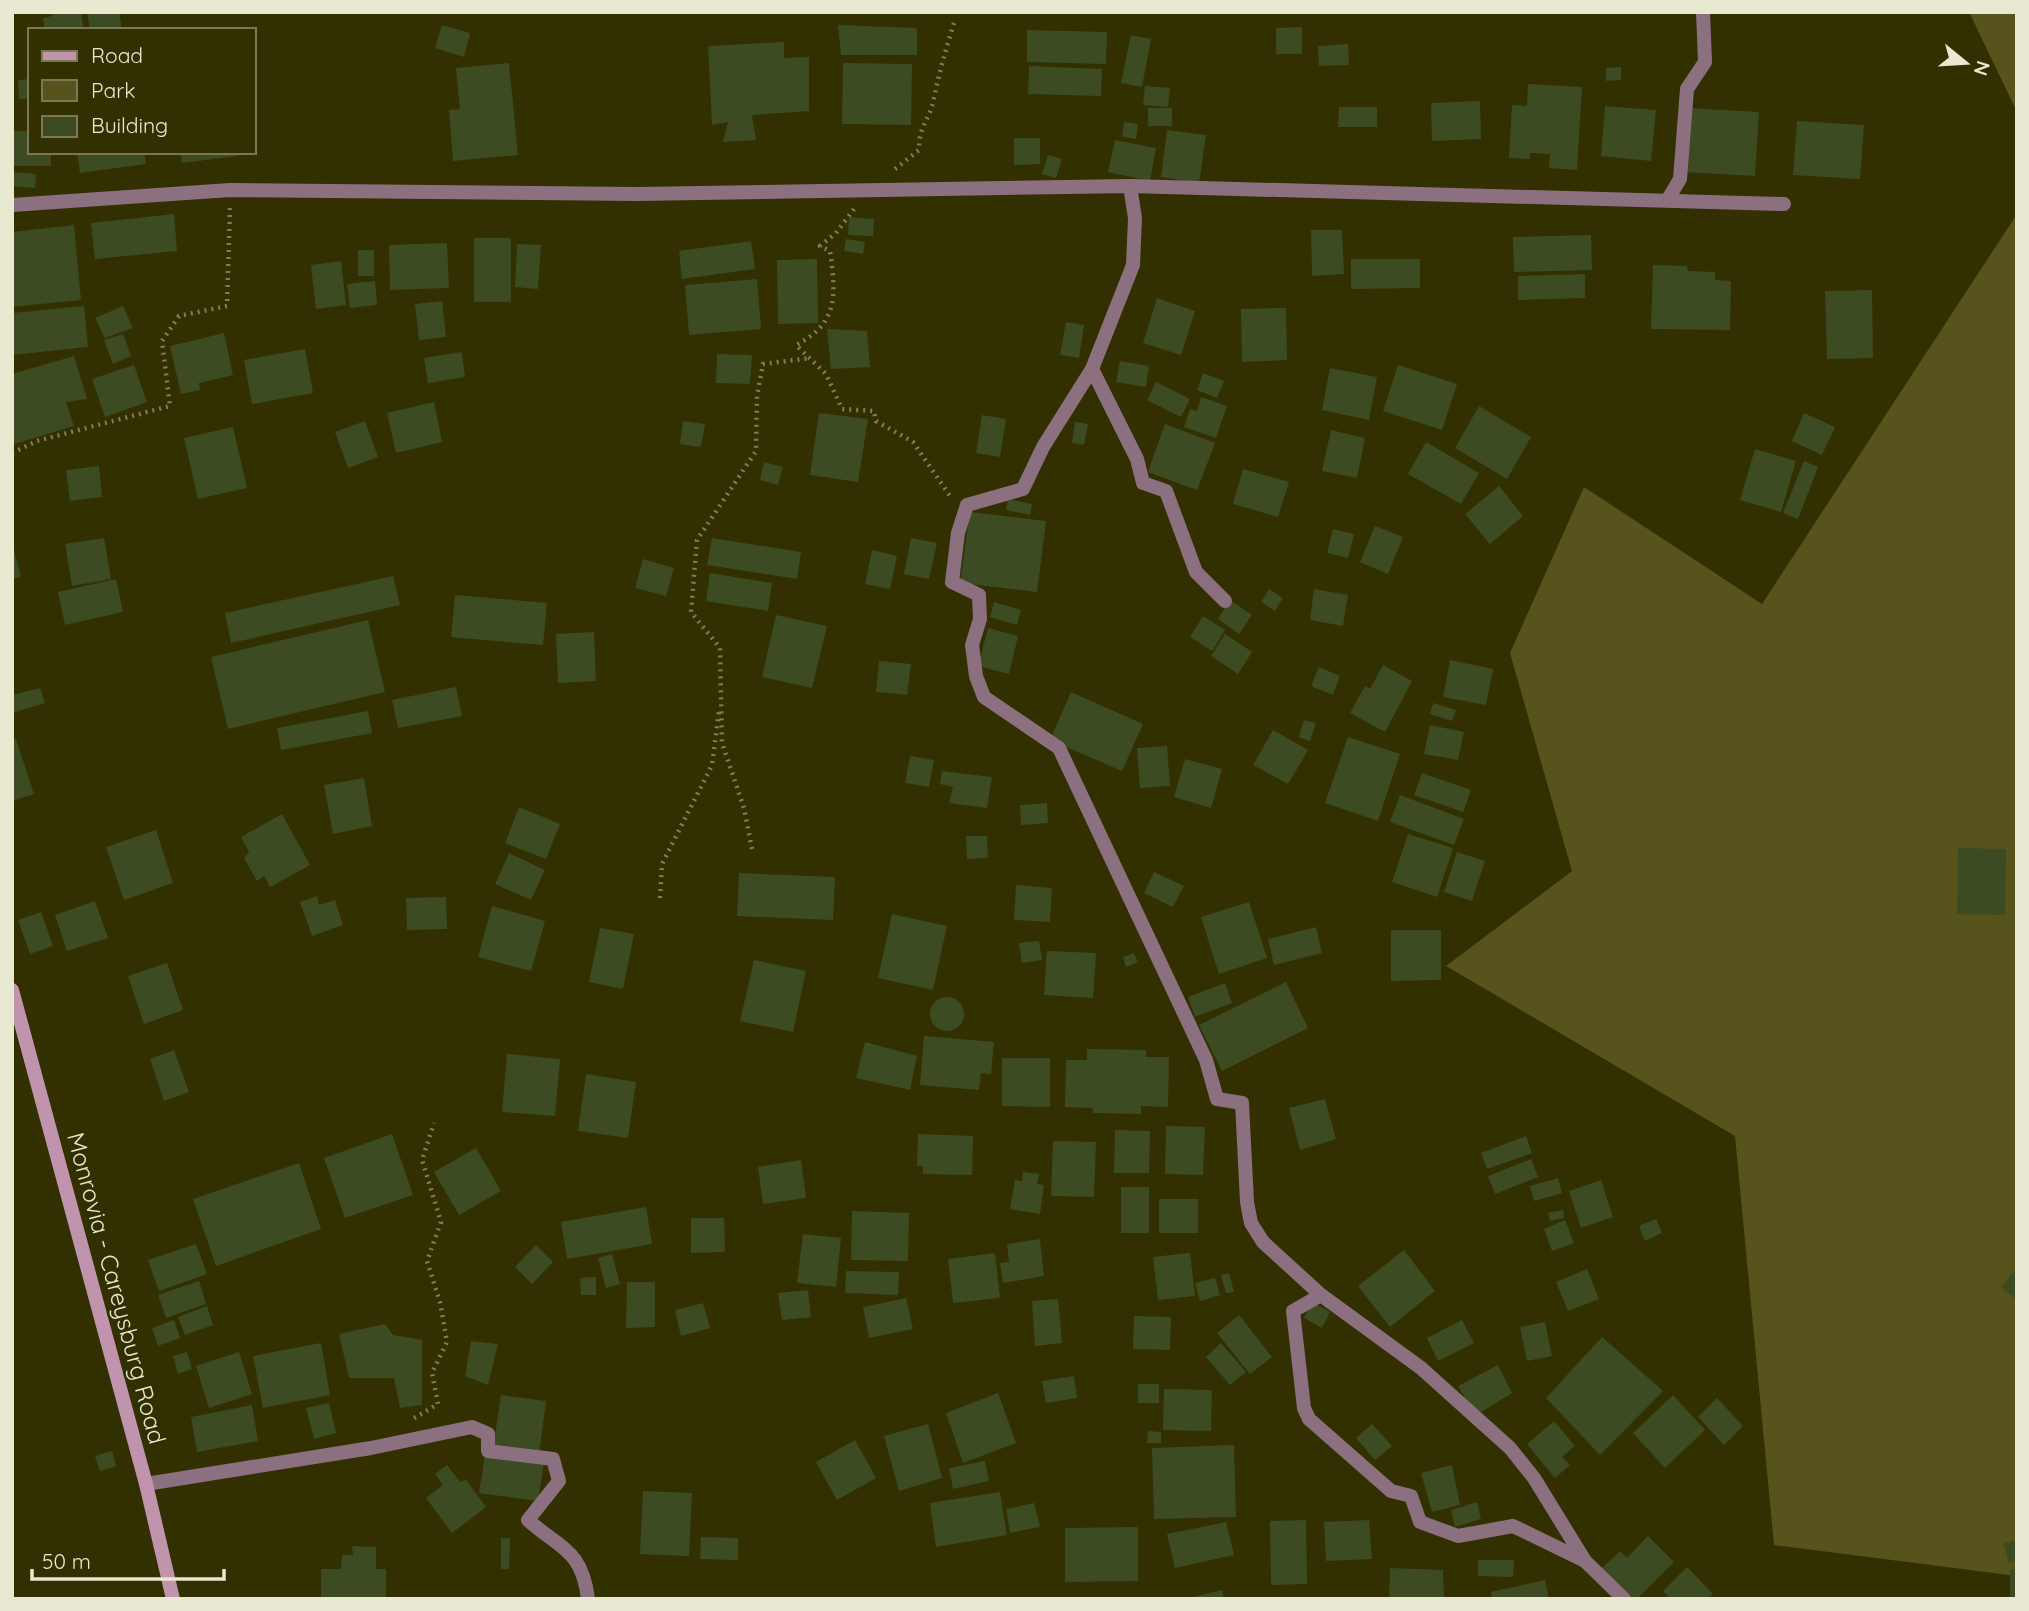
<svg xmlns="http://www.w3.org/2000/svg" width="2029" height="1611" viewBox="0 0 2029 1611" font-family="Quicksand,sans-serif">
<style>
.green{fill:#57531c}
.building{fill:#3d4b22}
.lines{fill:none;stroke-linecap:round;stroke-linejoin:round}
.path{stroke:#807e58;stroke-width:4.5;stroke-dasharray:2 5;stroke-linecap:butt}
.street{stroke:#8c707f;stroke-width:14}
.secondary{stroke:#c194ad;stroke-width:14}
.labels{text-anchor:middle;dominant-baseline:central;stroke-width:5;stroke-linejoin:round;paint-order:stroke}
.street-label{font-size:24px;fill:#e9e8d0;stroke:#322f00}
</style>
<rect width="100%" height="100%" fill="#322f00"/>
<!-- green -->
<g class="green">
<polygon points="1969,12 2017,12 2017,112"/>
<polygon points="2017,214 2017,1576 1774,1545 1735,1136 1446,966 1572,871 1510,653 1584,487 1762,604"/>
</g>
<!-- building -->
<g class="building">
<polygon points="51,12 81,12 84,30 45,30 43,18 52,16"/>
<polygon points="87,12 119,12 122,30 90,30"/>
<polygon points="442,25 470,33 464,57 435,48"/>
<polygon points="838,25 917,28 917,55 841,55"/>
<polygon points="1302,27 1302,54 1276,54 1276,28"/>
<polygon points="1027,30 1107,32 1106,64 1027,62"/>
<polygon points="1131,35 1151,39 1142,87 1121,83"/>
<polygon points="784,42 784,58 809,57 809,111 752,115 756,140 723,142 728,122 712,125 708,46"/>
<polygon points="1348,44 1349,65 1319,66 1318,46"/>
<polygon points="509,63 518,155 453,161 449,110 460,109 456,68"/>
<polygon points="843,63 912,64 911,125 842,124"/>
<polygon points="1029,66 1102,69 1101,96 1028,94"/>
<polygon points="1621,67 1621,80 1606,81 1606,68"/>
<polygon points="30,79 30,99 19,99 18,80"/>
<polygon points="1528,84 1582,87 1577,170 1549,168 1550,154 1530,153 1530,159 1509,158 1512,105 1527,106"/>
<polygon points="1145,86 1170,88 1168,107 1143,105"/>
<polygon points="1480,101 1481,139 1432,141 1431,103"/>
<polygon points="1605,106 1656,110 1651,161 1601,156"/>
<polygon points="1339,107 1377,107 1377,127 1338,127"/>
<rect x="1148" y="108" width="24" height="18"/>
<polygon points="1688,108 1759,112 1755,176 1684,172"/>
<polygon points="1797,121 1864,125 1860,179 1793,175"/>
<polygon points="1124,122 1138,124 1136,139 1122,137"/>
<polygon points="1167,130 1206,135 1199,183 1161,177"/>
<polygon points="12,131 30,131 30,152 51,152 51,166 12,166"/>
<polygon points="1014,138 1040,138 1040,164 1014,165"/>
<polygon points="1115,140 1156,148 1150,181 1108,172"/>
<polygon points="77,152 144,152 146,164 80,173"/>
<polygon points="181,152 238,152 238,156 182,163"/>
<polygon points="1048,155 1062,159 1056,178 1042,174"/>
<polygon points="12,172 36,174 35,188 12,186"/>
<polygon points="174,214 177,251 95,259 91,223"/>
<polygon points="849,217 874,219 873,236 848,235"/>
<polygon points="74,225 81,300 12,307 12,232"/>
<polygon points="1311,230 1342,230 1344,274 1312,276"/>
<polygon points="1591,235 1592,270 1514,272 1513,237"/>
<rect x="474" y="238" width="37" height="64"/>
<polygon points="846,239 865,242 863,254 844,251"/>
<polygon points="751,241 755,269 682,279 679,251"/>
<polygon points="447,243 449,288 390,290 389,245"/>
<polygon points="517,244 541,245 538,289 515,287"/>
<rect x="358" y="250" width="16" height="26"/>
<polygon points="817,259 818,323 778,324 777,260"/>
<polygon points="1351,259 1420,259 1420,288 1351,289"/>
<polygon points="341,261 346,305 316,309 311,265"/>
<polygon points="1653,265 1687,266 1688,271 1715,272 1715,280 1731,281 1730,330 1651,329"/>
<polygon points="1585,274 1585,298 1518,300 1518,276"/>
<polygon points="757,279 761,329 689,335 685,285"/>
<polygon points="375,281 377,305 350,308 347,284"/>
<polygon points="1872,290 1873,358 1827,359 1825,291"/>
<polygon points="1157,298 1195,311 1181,355 1143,343"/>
<polygon points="442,301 446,337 419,340 415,304"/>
<polygon points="84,306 88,347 12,355 12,313"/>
<polygon points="123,306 133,328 105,338 95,318"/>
<polygon points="1286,308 1287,360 1242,362 1241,309"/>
<polygon points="1066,322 1084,325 1079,358 1060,355"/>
<polygon points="827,329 867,331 870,367 831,369"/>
<polygon points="224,333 233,375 199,383 200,390 181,394 170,346"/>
<polygon points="123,334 131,356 113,364 104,340"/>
<polygon points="305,349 313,393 252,404 244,360"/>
<polygon points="462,352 465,377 428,383 424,358"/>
<polygon points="717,354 752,355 750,384 716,383"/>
<polygon points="74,356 87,399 66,402 74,426 14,444 12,374"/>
<polygon points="1120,361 1149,366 1146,387 1116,382"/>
<polygon points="134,365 147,402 105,417 92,379"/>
<polygon points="1398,365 1457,384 1442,430 1383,411"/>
<polygon points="1330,368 1377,377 1369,420 1322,410"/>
<polygon points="1203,373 1224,381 1217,398 1197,390"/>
<polygon points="1156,382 1190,399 1181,417 1147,400"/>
<polygon points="1201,397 1227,406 1216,438 1184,427 1190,409 1197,411"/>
<polygon points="434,402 442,442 396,453 387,413"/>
<polygon points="1479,406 1531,437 1507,479 1455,448"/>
<polygon points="819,413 868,419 858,482 810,475"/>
<polygon points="1804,413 1835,427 1822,455 1792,441"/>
<polygon points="982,415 1006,419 1000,457 976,453"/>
<polygon points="365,421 378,457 348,468 335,432"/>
<polygon points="683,421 705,424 701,447 680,444"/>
<polygon points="1075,422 1088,424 1084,445 1072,443"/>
<polygon points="1165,424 1215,443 1197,490 1148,472"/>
<polygon points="233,427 247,488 198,499 184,438"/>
<polygon points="1331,430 1365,438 1357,478 1322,471"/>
<polygon points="1426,442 1479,473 1461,504 1408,474"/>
<polygon points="1755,449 1796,461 1781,512 1740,500"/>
<polygon points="1804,461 1818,467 1798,519 1783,513"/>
<polygon points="764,462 783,467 778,485 760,480"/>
<polygon points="99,466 102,497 70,501 66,470"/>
<polygon points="1243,469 1289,482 1278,517 1233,504"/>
<polygon points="1499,486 1523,516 1490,544 1465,514"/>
<polygon points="1008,499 1032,504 1030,515 1006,510"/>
<polygon points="970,512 1046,521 1037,592 960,583"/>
<polygon points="1375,526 1403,537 1388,574 1360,562"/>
<polygon points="1333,529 1354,534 1348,558 1327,553"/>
<polygon points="104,538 111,579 72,586 65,544"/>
<polygon points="712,538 801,552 797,579 707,565"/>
<polygon points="911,538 937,543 929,579 904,574"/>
<polygon points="12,543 21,577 12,579"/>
<polygon points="872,550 897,556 890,589 865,584"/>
<polygon points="643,559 674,568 666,596 635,588"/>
<polygon points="710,573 772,583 768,611 706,601"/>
<polygon points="393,576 400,605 231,643 225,613"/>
<polygon points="116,579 123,612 65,625 58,592"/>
<polygon points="1269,589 1283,598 1275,611 1261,602"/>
<polygon points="1314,589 1348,595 1343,626 1310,620"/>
<polygon points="455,595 547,603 543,645 451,637"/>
<polygon points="1230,600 1252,615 1239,634 1218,619"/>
<polygon points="994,602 1021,610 1017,625 990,617"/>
<polygon points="776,615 827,626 812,688 762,677"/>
<polygon points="1203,616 1225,630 1212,651 1190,637"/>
<polygon points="368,620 385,692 228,729 211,657"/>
<polygon points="988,628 1018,636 1009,674 978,666"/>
<polygon points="594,632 596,681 558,683 556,634"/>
<polygon points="1225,634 1252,652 1238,674 1211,656"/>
<polygon points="1450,660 1493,669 1486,705 1443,697"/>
<polygon points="879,661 911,664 907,695 876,692"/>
<polygon points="1383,665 1412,681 1385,732 1350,713 1365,686 1370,689"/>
<polygon points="1319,667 1340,676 1333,695 1311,686"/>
<polygon points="456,687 462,716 398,728 392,700"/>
<polygon points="40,688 45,703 12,713 12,695"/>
<polygon points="1071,692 1143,724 1122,771 1050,740"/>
<polygon points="1433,703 1456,710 1452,721 1430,714"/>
<polygon points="368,711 372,733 281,750 277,728"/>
<polygon points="1304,720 1316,723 1310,741 1299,737"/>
<polygon points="1430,725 1464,732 1458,760 1424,754"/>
<polygon points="1273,730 1308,750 1288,784 1253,765"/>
<polygon points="1348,737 1400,754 1378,821 1325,803"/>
<polygon points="16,739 34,794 12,801 12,740"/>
<polygon points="1167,746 1170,786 1140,788 1137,748"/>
<polygon points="910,756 934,760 929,787 905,783"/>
<polygon points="1185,759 1222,769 1211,808 1174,797"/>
<polygon points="942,771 992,777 987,808 949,803 953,787 940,784"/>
<polygon points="1422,773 1471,790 1463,812 1414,795"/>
<polygon points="364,778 372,826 333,834 324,785"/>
<polygon points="1400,795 1464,819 1454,845 1390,822"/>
<polygon points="1047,803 1048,823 1021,825 1020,805"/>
<polygon points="519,807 560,824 546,859 505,843"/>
<polygon points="282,814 310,865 270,887 264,876 257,881 244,858 249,852 241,837"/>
<polygon points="156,830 173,883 124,900 106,847"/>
<polygon points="1408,834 1453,848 1437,897 1392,882"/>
<polygon points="966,836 987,836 988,858 967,859"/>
<polygon points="1958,848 2006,849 2005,915 1957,914"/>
<polygon points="1457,852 1485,861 1472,901 1444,892"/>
<polygon points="509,853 545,870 531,900 495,884"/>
<polygon points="1154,872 1184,886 1173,907 1144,893"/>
<polygon points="739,873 835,877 833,920 737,916"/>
<polygon points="1016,885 1052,888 1050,922 1014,920"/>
<polygon points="317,896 319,905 335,900 343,925 312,936 300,902"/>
<polygon points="446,897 447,929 407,930 406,898"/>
<polygon points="95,901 108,938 67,951 55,915"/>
<polygon points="1249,902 1267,958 1219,974 1201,917"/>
<polygon points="492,906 545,921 531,971 478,957"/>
<polygon points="41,912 53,946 30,954 18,920"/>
<polygon points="892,914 947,926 933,990 878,978"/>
<polygon points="1316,927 1322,953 1274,965 1268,939"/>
<polygon points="600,928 634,934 623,989 589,982"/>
<polygon points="1391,930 1441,930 1441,980 1391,981"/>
<polygon points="1039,941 1042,960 1022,963 1019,943"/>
<polygon points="1047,951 1096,953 1093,998 1044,995"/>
<polygon points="1134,953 1138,962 1126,967 1123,957"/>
<polygon points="754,960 806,971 793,1032 740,1021"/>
<polygon points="167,963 183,1010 144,1024 128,976"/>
<polygon points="1286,982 1308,1028 1222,1071 1199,1025"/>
<polygon points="1225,983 1232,1003 1195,1017 1188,997"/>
<circle cx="947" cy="1014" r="17"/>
<polygon points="924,1036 994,1042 991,1074 981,1073 979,1090 920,1085"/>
<polygon points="865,1042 917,1056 910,1090 856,1078"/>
<polygon points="1087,1049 1146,1050 1146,1057 1169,1057 1168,1107 1141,1106 1141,1114 1093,1113 1093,1108 1065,1107 1066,1060 1087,1060"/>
<polygon points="174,1050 189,1092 164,1101 150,1059"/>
<polygon points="507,1054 560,1059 555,1116 502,1112"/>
<polygon points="1002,1058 1050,1058 1050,1107 1002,1106"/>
<polygon points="586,1074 636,1082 628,1138 578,1131"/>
<polygon points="1325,1099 1336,1139 1300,1150 1289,1108"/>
<polygon points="1166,1126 1205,1127 1203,1175 1165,1174"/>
<polygon points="1115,1130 1150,1131 1149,1173 1114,1173"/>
<polygon points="392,1134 413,1195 345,1218 324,1158"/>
<polygon points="918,1134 973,1136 972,1175 923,1174 923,1166 917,1166"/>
<polygon points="1526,1136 1532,1153 1487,1169 1481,1153"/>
<polygon points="1053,1141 1096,1142 1094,1197 1051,1196"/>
<polygon points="476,1148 501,1191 459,1215 434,1172"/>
<polygon points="1531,1159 1538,1177 1495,1194 1488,1176"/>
<polygon points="801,1160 806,1198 763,1204 758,1167"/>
<polygon points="299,1163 321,1229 216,1266 193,1199"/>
<polygon points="1023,1172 1039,1174 1037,1184 1044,1185 1040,1214 1010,1209 1015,1180 1022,1181"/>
<polygon points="1558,1178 1562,1193 1534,1201 1530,1186"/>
<polygon points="1601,1180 1613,1217 1581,1228 1569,1191"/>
<rect x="1121" y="1187" width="28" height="46"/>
<rect x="1159" y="1199" width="39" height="34"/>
<polygon points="646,1207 652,1244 567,1259 561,1222"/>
<polygon points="1563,1210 1564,1218 1550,1221 1548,1213"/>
<polygon points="852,1211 909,1213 908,1261 851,1260"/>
<polygon points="691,1218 724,1218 725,1252 691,1253"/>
<polygon points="1656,1219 1662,1233 1645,1241 1639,1226"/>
<polygon points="1565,1220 1574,1243 1552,1251 1544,1229"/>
<polygon points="803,1234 841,1238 836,1287 797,1283"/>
<polygon points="1040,1239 1044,1276 1003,1283 1000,1263 1009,1262 1007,1244"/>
<polygon points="196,1244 207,1274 159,1291 148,1260"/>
<polygon points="536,1245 553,1262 532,1284 515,1267"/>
<polygon points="1404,1250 1435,1291 1390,1327 1358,1286"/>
<polygon points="995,1253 1000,1298 953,1303 948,1259"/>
<polygon points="1190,1253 1195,1296 1158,1300 1153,1257"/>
<polygon points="612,1254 620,1284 606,1288 598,1258"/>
<polygon points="2017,1267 2017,1300 2001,1287"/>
<polygon points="1587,1269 1599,1299 1568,1311 1556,1282"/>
<polygon points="846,1271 899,1272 898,1295 845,1293"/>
<polygon points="1229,1273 1234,1292 1226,1293 1221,1275"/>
<polygon points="596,1277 596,1295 581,1295 580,1278"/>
<polygon points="1215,1278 1220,1295 1200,1301 1195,1283"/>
<polygon points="199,1281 206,1304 166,1318 158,1295"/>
<polygon points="627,1282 655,1282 655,1327 626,1328"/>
<polygon points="808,1290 811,1317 782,1320 778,1293"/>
<polygon points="906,1298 913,1329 869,1338 863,1307"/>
<polygon points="1058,1299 1062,1343 1035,1346 1032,1301"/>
<polygon points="1312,1302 1330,1312 1322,1328 1304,1318"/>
<polygon points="703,1303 710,1328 681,1336 675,1310"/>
<polygon points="207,1306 213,1325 185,1335 178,1317"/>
<polygon points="1239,1315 1272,1357 1250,1374 1217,1333"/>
<polygon points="1134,1316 1171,1317 1170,1350 1133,1349"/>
<polygon points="174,1320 180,1338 158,1346 152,1328"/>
<polygon points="1462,1320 1474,1343 1438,1361 1427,1338"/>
<polygon points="1545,1322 1552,1356 1527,1361 1520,1327"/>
<polygon points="385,1324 393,1335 422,1340 422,1405 400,1408 394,1378 349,1378 339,1334"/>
<polygon points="1602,1337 1663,1391 1600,1455 1546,1398"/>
<polygon points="471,1341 498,1344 488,1385 465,1376"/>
<polygon points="321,1343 330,1395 263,1408 253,1356"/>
<polygon points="1221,1343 1246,1372 1230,1385 1206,1357"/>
<polygon points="187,1352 192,1369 178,1374 173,1356"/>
<polygon points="239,1352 252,1394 209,1408 196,1366"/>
<polygon points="1498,1365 1512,1393 1475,1416 1458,1386"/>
<polygon points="1074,1376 1077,1398 1046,1403 1042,1381"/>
<rect x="1138" y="1384" width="21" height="19"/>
<polygon points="1164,1389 1212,1390 1211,1431 1163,1430"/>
<polygon points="998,1393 1016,1443 963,1463 946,1413"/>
<polygon points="501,1395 546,1401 539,1455 493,1448"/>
<polygon points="1673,1395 1705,1430 1665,1468 1633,1433"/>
<polygon points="1717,1398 1743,1426 1724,1445 1698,1417"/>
<polygon points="329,1403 336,1433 314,1439 306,1408"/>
<polygon points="252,1405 258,1441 197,1452 191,1417"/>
<polygon points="1554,1421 1575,1446 1562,1457 1570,1465 1555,1478 1527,1444"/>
<polygon points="928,1424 942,1478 899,1491 884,1436"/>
<polygon points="1372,1424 1392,1446 1375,1460 1356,1438"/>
<polygon points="1148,1431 1161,1432 1161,1443 1147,1443"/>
<polygon points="855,1440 876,1478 837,1500 816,1462"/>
<polygon points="1234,1445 1236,1517 1154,1519 1152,1448"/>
<polygon points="112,1451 116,1466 100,1471 95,1456"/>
<polygon points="485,1455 544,1463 538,1501 479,1493"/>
<polygon points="985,1461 989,1481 953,1489 949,1468"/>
<polygon points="447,1465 460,1482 466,1480 486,1507 452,1533 426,1498 443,1485 435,1474"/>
<polygon points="1452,1465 1460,1505 1432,1512 1421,1473"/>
<polygon points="643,1491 692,1493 689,1556 640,1554"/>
<polygon points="1000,1492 1007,1535 936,1547 930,1503"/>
<polygon points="1477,1502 1481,1519 1455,1527 1451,1510"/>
<polygon points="1034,1503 1040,1527 1010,1533 1006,1509"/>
<polygon points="1306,1520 1307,1584 1271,1585 1270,1521"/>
<polygon points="1369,1520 1372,1559 1326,1561 1324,1522"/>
<polygon points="1226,1522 1234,1555 1175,1568 1167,1534"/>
<polygon points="1138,1527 1138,1581 1065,1582 1065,1528"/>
<polygon points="1648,1536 1674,1562 1637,1599 1628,1599 1600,1570 1620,1551 1627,1558"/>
<polygon points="701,1537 738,1538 738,1560 700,1559"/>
<polygon points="501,1538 510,1538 509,1569 501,1569"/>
<polygon points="2017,1540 2017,1561 2009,1563 2003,1543"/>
<polygon points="352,1546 376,1547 376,1569 386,1569 386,1599 321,1599 321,1569 341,1569 342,1555 353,1555"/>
<polygon points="1478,1560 1514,1560 1513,1577 1478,1576"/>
<polygon points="1687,1567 1713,1594 1708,1599 1670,1599 1663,1591"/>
<polygon points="1390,1568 1443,1570 1444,1599 1389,1599"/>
<rect x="2010" y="1569" width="7" height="30"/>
<polygon points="1545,1580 1549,1599 1492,1599 1491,1592"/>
<polygon points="1222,1590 1224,1599 1188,1599 1188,1598"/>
</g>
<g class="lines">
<!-- path -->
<g class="path">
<path d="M895 169 919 150C919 124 930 120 934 98 939 73 946 49 954 23"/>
<path d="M854 209 836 233 820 246 830 251C836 295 839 323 796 345L826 374 842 409 874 411 876 421 913 442 950 496"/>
<polyline points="12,453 37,441 170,406 162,341 179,316 227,306 230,207"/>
<polyline points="752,849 744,808 722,743 720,648 691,612 697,540 756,451 757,396 763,364 811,358"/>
<polyline points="660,898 662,864 712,765 719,711"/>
<polyline points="414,1418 438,1404 432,1373 447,1342 440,1302 427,1261 441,1222 422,1160 434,1123"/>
</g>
<!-- street -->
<g class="street">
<polyline points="1130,186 1135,218 1133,265 1092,369 1043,447 1023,489 967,505 958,533 952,582 979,595 980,619 972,645 976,676 984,697 1059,748 1206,1060 1217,1099 1242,1103 1247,1202 1251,1223 1263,1242 1321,1295 1421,1368 1510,1448 1534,1478 1585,1561 1624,1599"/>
<polyline points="1668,199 1680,179 1687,89 1705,62 1703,12"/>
<polyline points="12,205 230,190 637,194 1130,186 1784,204"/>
<polyline points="1092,369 1137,459 1143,483 1166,491 1196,572 1225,601"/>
<polyline points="1321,1295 1293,1311 1304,1408 1309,1419 1391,1491 1411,1496 1420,1522 1458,1536 1513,1526 1583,1560"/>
<path d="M146 1484 371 1448 472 1427 488 1434V1451L553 1459 559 1481 528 1520C560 1549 582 1549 588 1599"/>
</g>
<!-- secondary -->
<polyline class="secondary" points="12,990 146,1484 173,1599"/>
</g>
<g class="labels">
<!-- street labels -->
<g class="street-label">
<text transform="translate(117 1288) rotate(75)">Monrovia - Careysburg Road</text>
</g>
</g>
<!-- border -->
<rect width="2029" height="1611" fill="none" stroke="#e9e8d0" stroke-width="28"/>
<!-- legend -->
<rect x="28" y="28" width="228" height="126" fill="#322f00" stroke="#7b7953" stroke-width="2"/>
<rect x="42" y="51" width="35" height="10" fill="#c194ad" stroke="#7b7953" stroke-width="2"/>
<text x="91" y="63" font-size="21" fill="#e9e8d0">Road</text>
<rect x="42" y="80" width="35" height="21" fill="#57531c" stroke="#7b7953" stroke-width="2"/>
<text x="91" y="98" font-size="21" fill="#e9e8d0">Park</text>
<rect x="42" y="116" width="35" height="21" fill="#3d4b22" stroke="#7b7953" stroke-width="2"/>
<text x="91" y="133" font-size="21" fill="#e9e8d0">Building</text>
<!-- north arrow -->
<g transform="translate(1966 63) rotate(108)" stroke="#322f00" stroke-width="5" paint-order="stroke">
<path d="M0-5L12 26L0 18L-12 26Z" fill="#e9e8d0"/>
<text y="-10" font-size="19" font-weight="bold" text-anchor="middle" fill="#e9e8d0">N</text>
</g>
<!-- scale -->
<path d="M32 1569v10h192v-10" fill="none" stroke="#e9e8d0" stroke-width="3.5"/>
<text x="42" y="1569" font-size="21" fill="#e9e8d0" stroke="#322f00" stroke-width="5" paint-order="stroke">50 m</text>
</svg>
